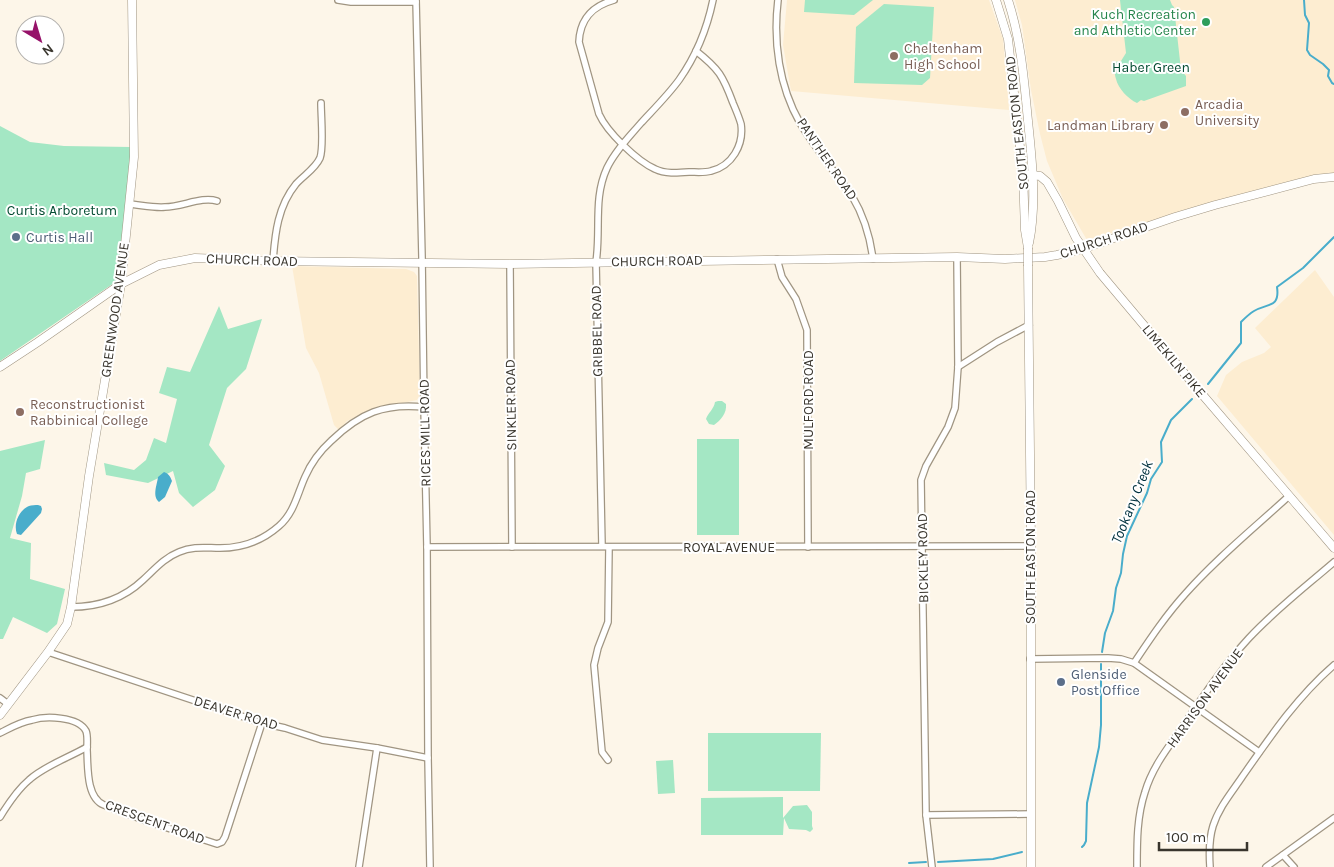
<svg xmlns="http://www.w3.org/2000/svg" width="1334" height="867" viewBox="0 0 1334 867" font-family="Karla,sans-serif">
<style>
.built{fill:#fdedd1}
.green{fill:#a4e7c4}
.water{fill:#49adcb}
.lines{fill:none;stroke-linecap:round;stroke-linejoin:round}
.stream{stroke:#49adcb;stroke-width:2}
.minor-casing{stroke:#a09582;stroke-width:8}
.major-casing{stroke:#a09582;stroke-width:9}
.minor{stroke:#fff;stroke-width:5.5}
.major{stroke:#fff;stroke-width:8}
.major-bridge-casing{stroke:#a09582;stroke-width:9;stroke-linecap:butt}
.major-bridge{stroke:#fff;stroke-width:8}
.leisure-dot{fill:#2e9e5b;stroke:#fff;stroke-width:2}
.education-dot{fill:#8d6e63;stroke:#fff;stroke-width:2}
.service-dot{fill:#5c6f8a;stroke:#fff;stroke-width:2}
.labels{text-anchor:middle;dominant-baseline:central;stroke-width:4;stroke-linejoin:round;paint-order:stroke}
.leisure-label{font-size:14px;fill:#27864d;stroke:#fff;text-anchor:end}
.education-label{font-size:14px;fill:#785e54;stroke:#fff;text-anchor:start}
.park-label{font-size:14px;fill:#044c32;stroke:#fff}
.street-label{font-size:14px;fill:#39352d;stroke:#fff}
.service-label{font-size:14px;fill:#4e5e75;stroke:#fff;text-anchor:start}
.water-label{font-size:15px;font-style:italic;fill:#01313e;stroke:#fff}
</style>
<rect width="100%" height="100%" fill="#fdf6e9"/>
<!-- built -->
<g class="built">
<polygon points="787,0 989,0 1003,39 1009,110 791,91 783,45"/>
<polygon points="1015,0 1334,0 1334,178 1215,205 1087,240 1063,199 1047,161 1040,134 1031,90 1022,25"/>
<polygon points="292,266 406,269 414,272 417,276 420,394 417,400 374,409 347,421 339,430 334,425 319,373 306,348"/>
<polygon points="1315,270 1334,297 1334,535 1217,396 1226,375 1242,362 1264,353 1271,347 1255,328"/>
</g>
<!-- green -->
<g class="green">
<polygon points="805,0 873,0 854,15 804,12"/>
<path d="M1120 0H1170L1172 5 1174 7 1181 70 1186 76V86L1144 101 1141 100 1137 103C1128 99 1118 88 1116 79 1114 73 1115 67 1114 62L1121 61 1126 53Z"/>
<polygon points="884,4 934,7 930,78 922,85 854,83 856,27"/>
<polygon points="0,126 30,142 64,146 131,147 118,278 114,283 89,300 0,361"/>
<polygon points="219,306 228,329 262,319 246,369 227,388 209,445 225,466 215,490 193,507 179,493 173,471 148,483 106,475 104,463 134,470 146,460 154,438 166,443 177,399 159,393 167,367 190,372"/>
<path d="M718 401H722L726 404C727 413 721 420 714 425L709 424 706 419C708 413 714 409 715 402Z"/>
<rect x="697" y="439" width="42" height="96"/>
<polygon points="45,440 40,469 26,473 22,496 10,538 31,543 30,579 65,589 57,624 47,633 13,617 3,639 0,639 0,451"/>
<polygon points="708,733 821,733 820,791 708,791"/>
<polygon points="673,760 675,793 658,794 656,761"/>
<polygon points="783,797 783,818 793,806 807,805 812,812 812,826 813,829 810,832 806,830 789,829 784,818 783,835 701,835 701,798"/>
</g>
<!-- water -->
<g class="water">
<path d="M164 472C169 474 170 476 172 481L165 497 159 502C152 496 157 485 158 477Z"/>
<path d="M38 505 41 506 42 509 41 513 21 535 17 534C13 524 19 510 29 506 31 505 36 505 38 505Z"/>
</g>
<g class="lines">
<!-- stream -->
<g class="stream">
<polyline points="1304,0 1305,15 1309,23 1307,50 1310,55 1323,64 1329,70 1328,76 1332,83 1334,84"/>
<path d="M1208 384 1241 343V322C1245 318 1249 314 1254 311 1268 303 1280 308 1277 287L1303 268 1334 237"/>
<polyline points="1102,652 1105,633 1113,611 1116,588 1121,573 1123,554 1127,536 1147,493 1151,479 1162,462 1161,442 1171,420 1192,399"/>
<polyline points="1082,847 1084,845 1086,841 1087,803 1099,747 1101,725 1101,664"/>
<polyline points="938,862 993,859 1022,852"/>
<polyline points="909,863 926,862"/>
</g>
<defs>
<g id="minor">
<polyline points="338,0 351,2 416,2"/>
<polyline points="416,0 422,257 424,407 427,547 428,758 430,867"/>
<path d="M614 0C592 6 580 19 579 42L599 114C607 132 637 161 655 169 665 174 677 173 689 172 696 172 704 173 711 171 732 166 744 145 741 124 739 117 736 110 733 103 723 76 719 69 696 51"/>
<path d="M778 0C773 42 779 86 800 123 815 148 835 172 852 196 864 216 870 236 873 259"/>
<path d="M129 204C141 205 154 208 165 207 182 207 202 196 217 201"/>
<polyline points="777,259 782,277 796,299 807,330 808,547"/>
<path d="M273 261C275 233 278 206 296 184 304 175 315 169 320 158 324 147 321 117 321 103"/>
<polyline points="510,264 512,547"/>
<polyline points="958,367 997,342 1029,325"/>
<path d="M602 546 596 262C601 230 593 198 607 168 615 151 629 137 641 123 654 109 668 95 679 80 696 56 707 29 713 0"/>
<polyline points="427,547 1031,546"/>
<path d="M71 607C99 607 123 599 143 580 155 569 164 558 179 552 193 546 205 548 220 548 242 548 262 541 279 526 294 513 297 495 305 477 311 463 320 451 331 441 360 413 384 403 424 407"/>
<polyline points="48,652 262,723 285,728 322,740 377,748 428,758"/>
<polyline points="1030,659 1108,658 1121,659 1134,663 1259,752"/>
<path d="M1134 663C1150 639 1166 615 1186 593 1217 558 1254 528 1289 496"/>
<polyline points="0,698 8,704"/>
<path d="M0 733C10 728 20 722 32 720 45 716 78 716 86 731 88 736 87 744 87 750 88 766 86 798 104 805L149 822 217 844 222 842 225 837 262 723"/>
<polyline points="608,760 602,752 594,665 598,648 608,622 609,547"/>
<polyline points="926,815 1030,814"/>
<path d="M0 817C8 804 17 790 29 780 44 766 70 757 87 747"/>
<polyline points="1283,855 1294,867"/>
<polyline points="359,867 377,748"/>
<polyline points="932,867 926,815 921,480 926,466 948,427 955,408 958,367 957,257"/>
<path d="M1137 867C1137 841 1137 816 1145 792 1152 768 1167 749 1181 729 1202 698 1223 666 1249 638 1275 610 1305 587 1334 562"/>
<path d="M1210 867C1209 853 1209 839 1213 826 1219 807 1232 792 1242 777 1270 737 1297 697 1334 665"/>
<polyline points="1266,867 1334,818"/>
</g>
<g id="major">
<polyline points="996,0 1008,39 1023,174 1025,230 1028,248"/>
<path d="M1008 0C1021 40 1024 79 1028 121 1032 159 1037 205 1029 243"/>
<polyline points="1023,174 1040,176 1047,182 1058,201 1076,238 1100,273 1195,386 1334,548"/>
<polyline points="1028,266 1031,546 1031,867"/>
<polyline points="0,367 38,342 121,284 159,265 195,258 272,261 510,264 957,257 1005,259 1045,257 1057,255 1082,249 1175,217 1215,205 1314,179 1334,177"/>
<polyline points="0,715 48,652 67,624 71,607 89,476 121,284 134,157 132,0"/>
</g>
</defs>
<!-- minor casing -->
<use href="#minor" class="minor-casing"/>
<!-- major casing -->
<use href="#major" class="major-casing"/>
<!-- minor -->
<use href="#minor" class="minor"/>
<!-- major -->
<use href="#major" class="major"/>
<defs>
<polyline id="major-bridge" points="1028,248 1028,266"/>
</defs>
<!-- major-bridge casing -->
<use href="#major-bridge" class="major-bridge-casing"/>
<!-- major-bridge -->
<use href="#major-bridge" class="major-bridge"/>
</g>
<!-- markers -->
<circle class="leisure-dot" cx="1206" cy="22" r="5"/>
<g class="education-dot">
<circle cx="894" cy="56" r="5"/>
<circle cx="1185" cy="112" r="5"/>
<circle cx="1164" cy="125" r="5"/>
<circle cx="20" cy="412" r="5"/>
</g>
<g class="service-dot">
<circle cx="16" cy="237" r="5"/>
<circle cx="1061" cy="682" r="5"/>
</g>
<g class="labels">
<!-- leisure labels -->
<g class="leisure-label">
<text x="1196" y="14">Kuch Recreation<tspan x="1196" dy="16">and Athletic Center</tspan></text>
</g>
<!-- education labels -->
<g class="education-label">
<text x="904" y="48">Cheltenham<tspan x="904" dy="16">High School</tspan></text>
<text x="1195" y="104">Arcadia<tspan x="1195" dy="16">University</tspan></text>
<text x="1154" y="125" text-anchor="end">Landman Library</text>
<text x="30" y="404">Reconstructionist<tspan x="30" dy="16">Rabbinical College</tspan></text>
</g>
<!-- park labels -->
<g class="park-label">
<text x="1151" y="67">Haber Green</text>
<text x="62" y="210">Curtis Arboretum</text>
</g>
<!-- street labels -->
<g class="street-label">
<text transform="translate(1017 123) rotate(-96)">SOUTH EASTON ROAD</text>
<text transform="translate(827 159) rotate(56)">PANTHER ROAD</text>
<text transform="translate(1104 240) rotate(-18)">CHURCH ROAD</text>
<text transform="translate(252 260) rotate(2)">CHURCH ROAD</text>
<text transform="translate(657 261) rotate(-1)">CHURCH ROAD</text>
<text transform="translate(115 310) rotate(-82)">GREENWOOD AVENUE</text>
<text transform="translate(597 331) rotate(-91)">GRIBBEL ROAD</text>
<text transform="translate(1174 361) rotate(50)">LIMEKILN PIKE</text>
<text transform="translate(808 400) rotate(-90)">MULFORD ROAD</text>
<text transform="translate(511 405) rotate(-91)">SINKLER ROAD</text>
<text transform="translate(425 433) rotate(-91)">RICES MILL ROAD</text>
<text x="729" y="547">ROYAL AVENUE</text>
<text transform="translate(1030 557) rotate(-90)">SOUTH EASTON ROAD</text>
<text transform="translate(923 558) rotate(-91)">BICKLEY ROAD</text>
<text transform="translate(1205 698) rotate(-54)">HARRISON AVENUE</text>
<text transform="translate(236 713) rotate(17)">DEAVER ROAD</text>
<text transform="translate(155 822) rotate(20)">CRESCENT ROAD</text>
</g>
<!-- service labels -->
<g class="service-label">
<text x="26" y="237">Curtis Hall</text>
<text x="1071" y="674">Glenside<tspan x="1071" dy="16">Post Office</tspan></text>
</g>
<!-- water labels -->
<g class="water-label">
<text transform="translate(1132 502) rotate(-68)">Tookany Creek</text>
</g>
</g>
<!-- north arrow -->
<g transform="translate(40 40) rotate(142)"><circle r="24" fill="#ffffff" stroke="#b0aeab"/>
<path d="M0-4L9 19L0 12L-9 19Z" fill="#961269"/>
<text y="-8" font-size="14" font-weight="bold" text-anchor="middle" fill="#39352d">N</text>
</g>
<!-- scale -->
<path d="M1159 842v8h88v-8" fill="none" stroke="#39352d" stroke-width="2.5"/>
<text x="1166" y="842" font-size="15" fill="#39352d" stroke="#ffffff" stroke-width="4" paint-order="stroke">100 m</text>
</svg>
